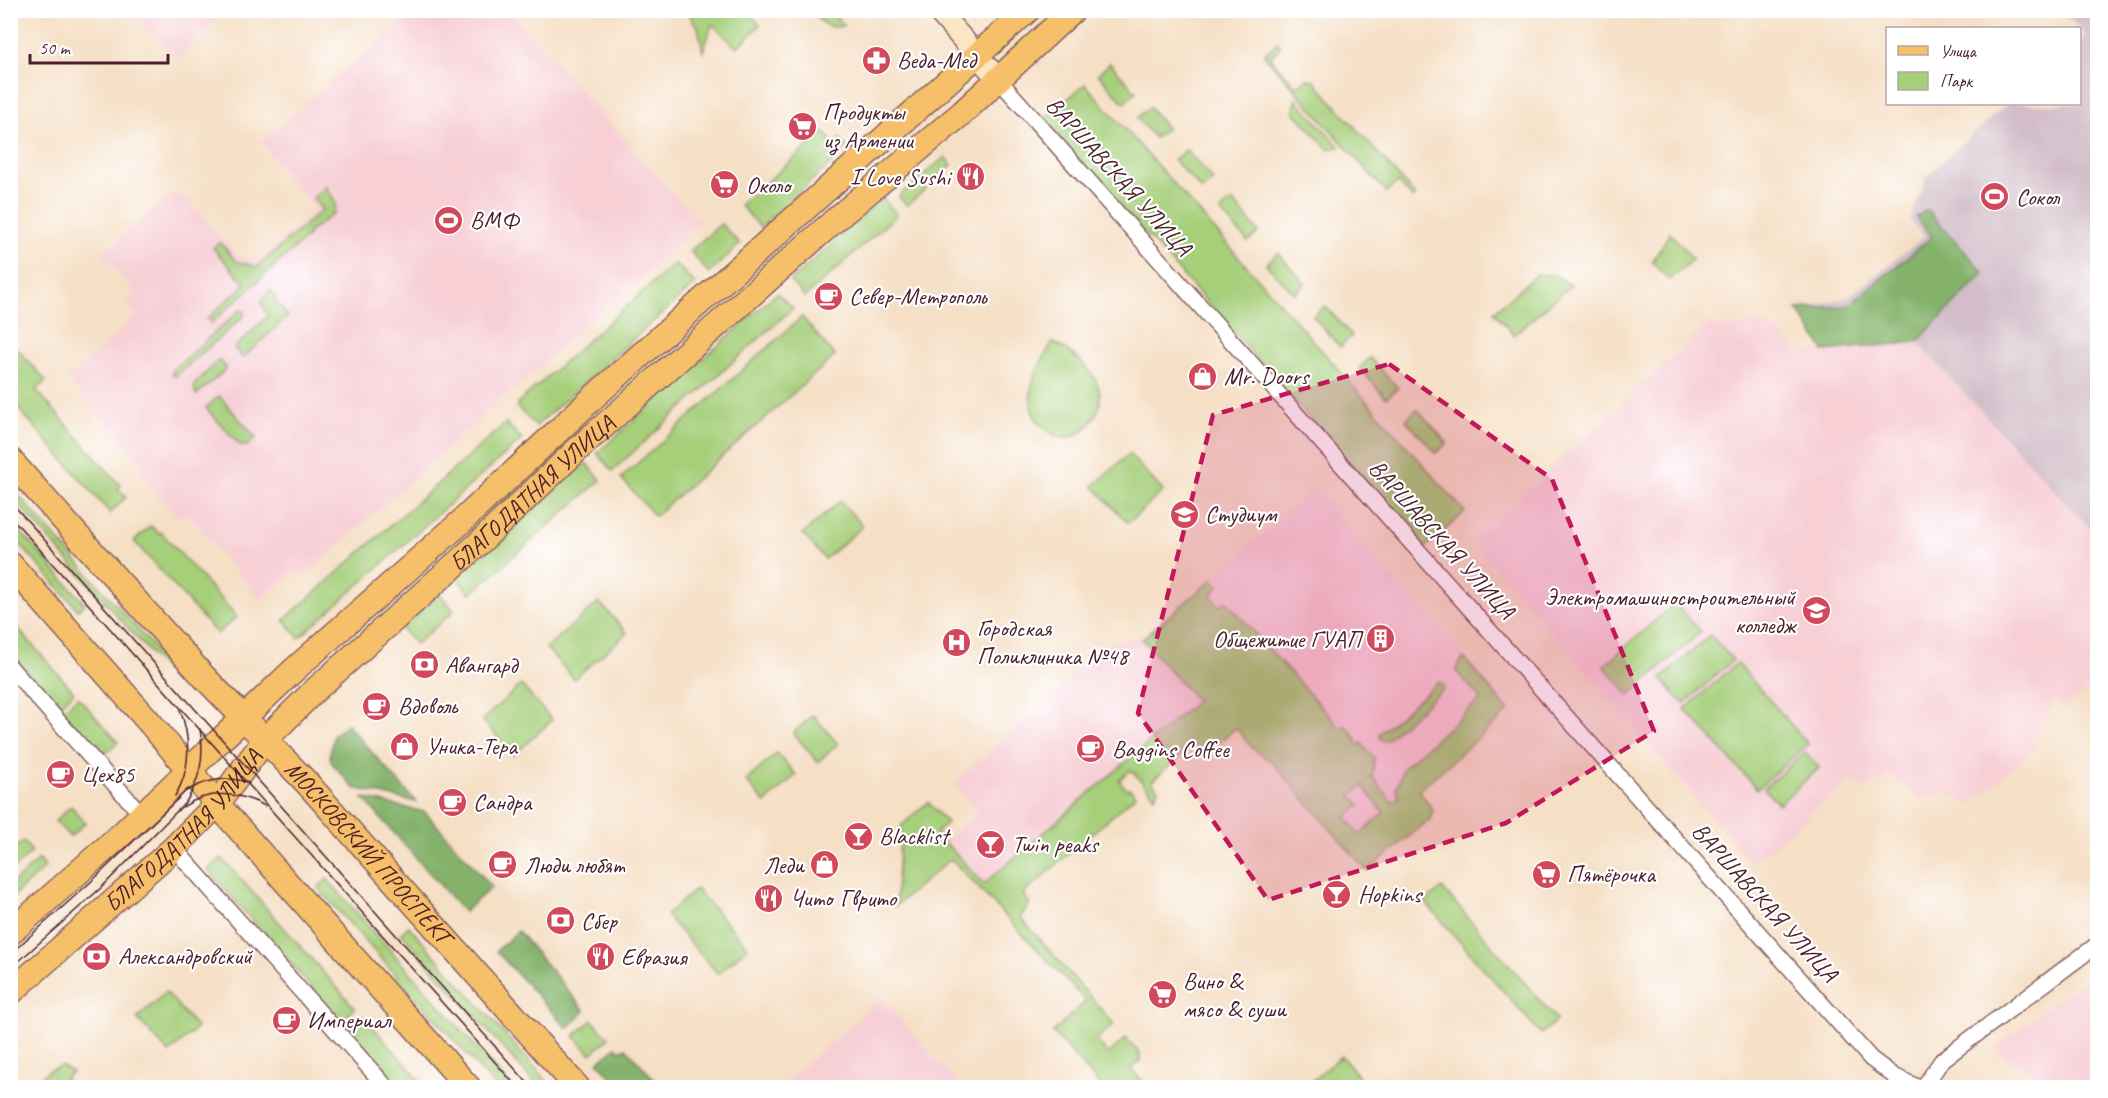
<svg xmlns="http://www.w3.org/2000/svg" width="2108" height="1098" viewBox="0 0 2108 1098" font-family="Caveat,sans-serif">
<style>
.built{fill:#f7cfd5}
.industrial{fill:#d2bdc8}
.green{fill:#a6cf7a;stroke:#787752;stroke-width:1.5;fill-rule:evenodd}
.forest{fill:#84b26a;stroke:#67684a;stroke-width:1.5}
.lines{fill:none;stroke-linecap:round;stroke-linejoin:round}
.street-casing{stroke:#866261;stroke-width:18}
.secondary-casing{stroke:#866261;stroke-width:24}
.primary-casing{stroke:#866261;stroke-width:27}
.street{stroke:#fff;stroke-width:15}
.secondary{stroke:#fbe6c4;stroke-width:21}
.primary{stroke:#f6c06b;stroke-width:24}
.tram{stroke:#4a1f2b;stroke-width:1.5}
.marked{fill:#c2185b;fill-opacity:0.2;stroke:#c2185b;stroke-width:4.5;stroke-dasharray:12 8;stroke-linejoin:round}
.labels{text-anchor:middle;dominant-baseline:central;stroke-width:4.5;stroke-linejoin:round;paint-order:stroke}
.poi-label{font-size:24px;fill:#4a1f2b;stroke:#fff;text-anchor:start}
.street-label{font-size:24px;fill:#4a1f2b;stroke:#fff}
</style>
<rect width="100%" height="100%" fill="#fff"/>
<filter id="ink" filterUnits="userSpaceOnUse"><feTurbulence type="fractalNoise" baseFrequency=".0167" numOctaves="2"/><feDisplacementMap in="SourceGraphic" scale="12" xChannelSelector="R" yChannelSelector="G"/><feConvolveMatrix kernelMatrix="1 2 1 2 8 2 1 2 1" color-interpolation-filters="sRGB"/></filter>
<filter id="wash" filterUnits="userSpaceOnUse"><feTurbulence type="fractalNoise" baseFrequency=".008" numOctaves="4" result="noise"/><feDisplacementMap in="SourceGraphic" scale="24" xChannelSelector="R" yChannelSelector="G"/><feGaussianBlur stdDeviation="1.35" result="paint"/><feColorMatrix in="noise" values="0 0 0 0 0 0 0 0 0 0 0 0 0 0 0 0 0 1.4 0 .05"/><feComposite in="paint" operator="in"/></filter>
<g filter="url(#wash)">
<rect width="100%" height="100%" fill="#f5dfc5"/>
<!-- built -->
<g class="built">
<polygon points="131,11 206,11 216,21 177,59"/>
<polygon points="414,11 508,11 700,223 302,578 295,570 261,600 185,512 178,518 138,474 144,467 67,379 137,316 125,302 135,292 102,254 169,196 179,195 185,197 238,256 258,260 316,210 260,142"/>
<polygon points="1755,323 1776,329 1798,353 1917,342 1923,347 2097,536 2097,660 2086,672 2095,683 2064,708 2056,699 2031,737 2038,746 1970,805 1949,792 1919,799 1891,775 1863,789 1852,779 1752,864 1473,541 1708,324 1730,328"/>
<polygon points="1313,489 1510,707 1437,773 1361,834 1219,701 1202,700 985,885 945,841 978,811 955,783 1108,643 1142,635 1218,573"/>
<polygon points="2097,971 2097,1087 2050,1087 1995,1047"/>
<polygon points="882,998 961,1087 780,1087"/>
</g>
<!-- industrial -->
<polygon class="industrial" points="2059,11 2097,11 2097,536 1917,342 1824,351 1797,309 1846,298 1924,237 1910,220 1926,179 1949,155 2007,104 2080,104 2080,42 2085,37 2080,28"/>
<!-- green -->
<g class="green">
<polygon points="686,11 747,11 760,25 737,48 712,24 703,52 698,27"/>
<path d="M822 11H831L844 25C831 30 824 26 816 16Z"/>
<polygon points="1277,42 1281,46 1270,58 1297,87 1307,79 1313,80 1416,196 1412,198 1398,182 1386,192 1264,55"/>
<polygon points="1110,63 1136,92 1124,103 1098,74"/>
<polygon points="1085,84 1465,512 1425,548 1044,119"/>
<polygon points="1296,99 1340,147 1328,149 1294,112"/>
<polygon points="1149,107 1167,128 1155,138 1137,118"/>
<polygon points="824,132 834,144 840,138 849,149 845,148 844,152 760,227 740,205"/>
<polygon points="1186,150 1213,180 1202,190 1174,160"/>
<polygon points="945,157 952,165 907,206 899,197 901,194"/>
<polygon points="326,187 336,203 334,213 309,232 308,236 211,323 207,319 245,284 213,248 220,242 236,261 257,267 322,210 313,198"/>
<polygon points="883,198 897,215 805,297 790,281"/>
<polygon points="1232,201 1259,232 1248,242 1220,211"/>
<polygon points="721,224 740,244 709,273 690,251"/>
<polygon points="1670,233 1693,259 1669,280 1652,262"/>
<polygon points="1278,253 1305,284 1294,294 1266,264"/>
<polygon points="675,263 695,284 536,426 517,407 518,403"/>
<polygon points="1537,274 1555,275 1571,285 1514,335 1494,312"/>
<polygon points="270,290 276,297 274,300 288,316 243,358 234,348 268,316 261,302"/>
<polygon points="777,293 793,308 612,471 597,453"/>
<polygon points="1325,306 1352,336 1340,347 1313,316"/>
<polygon points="240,310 245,312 244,316 177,375 173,376 172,371"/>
<polygon points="802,317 835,356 655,516 621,478"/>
<polygon points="10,341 46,381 36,390 121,486 118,489 126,497 110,513 11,400"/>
<path d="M1053 342C1080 357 1117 387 1092 421 1087 429 1076 437 1066 438 1058 439 1052 434 1046 429 1015 406 1037 367 1053 342Z"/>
<polygon points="1370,358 1398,388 1386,398 1359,368"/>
<polygon points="219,360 226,367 224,371 196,395 194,385"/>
<polygon points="219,396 256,438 247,446 240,445 206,408"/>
<polygon points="1417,409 1447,443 1436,453 1406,420"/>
<polygon points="506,423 522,439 299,638 284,620"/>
<polygon points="1129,454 1163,491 1128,523 1093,486"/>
<polygon points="586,463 601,480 470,594 457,578"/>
<polygon points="11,487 179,676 174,680 11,496"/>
<polygon points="840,501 863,526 825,559 803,534"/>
<polygon points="10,520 85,604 78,610 11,534"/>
<polygon points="151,526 159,534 161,532 237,617 217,634 134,541"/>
<path d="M1213 579 1219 586 1211 596 1219 606 1226 601 1341 729 1345 725 1357 739 1355 741 1358 745 1361 743 1374 758 1373 774 1368 779 1372 776 1392 802 1399 797 1396 790 1403 768 1481 699 1457 672 1458 666 1464 658 1509 711 1419 790 1433 810 1430 819 1367 871 1272 762 1253 749 1236 728 1206 754 1200 753 1192 746 1152 781 1158 790 1155 796 1131 770 1119 780 1127 790 1129 788 1136 795 1023 894 1030 904 1020 917 1114 1024 1096 1040 1108 1054 1126 1038 1140 1054V1061L1131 1069 1148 1087H1102L1053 1032 1086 1001 951 859 895 906 901 826 928 802 947 823 936 833 984 884 1197 701 1142 639ZM1363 786 1384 813 1359 835 1346 817 1360 805 1351 795Z"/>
<polygon points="440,594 454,611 416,644 401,628"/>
<polygon points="599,602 627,633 574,679 546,648"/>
<polygon points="1675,603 1701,632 1629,695 1604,666"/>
<polygon points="12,622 74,692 58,707 11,654"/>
<polygon points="1710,635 1733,660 1684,704 1661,679"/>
<polygon points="1737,663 1808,744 1757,789 1685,709"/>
<polygon points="1439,682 1443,685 1443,689 1385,741 1380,739 1379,734"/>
<polygon points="521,685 552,720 514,755 482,720"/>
<polygon points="78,697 118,742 102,757 62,711"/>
<polygon points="813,715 838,744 818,762 793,733"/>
<polygon points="1805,752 1819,768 1779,804 1764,788"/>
<polygon points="777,753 796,775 765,803 746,781"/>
<polygon points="71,806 85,823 70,837 55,821"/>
<polygon points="23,841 32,852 11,871 11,852"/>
<polygon points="222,858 355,1008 341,1021 208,870"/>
<polygon points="39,859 45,867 11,898 11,885"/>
<polygon points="327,879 512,1087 496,1087 318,888"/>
<polygon points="1442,888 1557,1020 1541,1034 1425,902"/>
<polygon points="696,889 748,947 718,974 666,915"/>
<polygon points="409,926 411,929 552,1087 538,1087 401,933"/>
<polygon points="166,992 197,1028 169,1053 137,1018"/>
<polygon points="363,1016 426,1087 401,1087 348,1029"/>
<polygon points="592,1020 609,1038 591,1054 574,1036"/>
<polygon points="1341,1056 1361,1079 1351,1087 1305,1087"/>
<polygon points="61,1066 72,1072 64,1079 73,1087 30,1087 48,1071"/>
</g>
<!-- forest -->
<g class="forest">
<polygon points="1927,210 1984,273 1917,342 1824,351 1797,309 1848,306 1932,237 1916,217"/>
<polygon points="347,724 416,802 354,788 331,762 330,754 334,735"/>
<polygon points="363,798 425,812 492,887 464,912"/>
<polygon points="518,931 585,1011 567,1028 496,951"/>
<polygon points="616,1047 620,1051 626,1048 661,1087 620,1087 598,1062"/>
</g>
</g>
<g filter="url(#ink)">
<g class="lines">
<defs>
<g id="street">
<polyline points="998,79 1871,1059 1894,1076 1919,1088"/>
<polyline points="10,667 142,815"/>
<polyline points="174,848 387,1088"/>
<polyline points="1923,1088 1942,1060 2098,944"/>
</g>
<polyline id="secondary" points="937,10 998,79"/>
<g id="primary">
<path id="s1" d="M10 460 204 677 307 783 578 1088"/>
<polyline points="10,564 151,724 217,804 469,1088"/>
<polyline points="10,933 124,832 295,669 460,523 596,395 1028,10"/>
<path id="s2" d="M10 993 174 848 217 804 265 740 314 691 477 545 580 447 835 220 962 113 1073 10"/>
</g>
</defs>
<!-- street casing -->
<use href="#street" class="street-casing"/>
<!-- secondary casing -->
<use href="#secondary" class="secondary-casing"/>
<!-- primary casing -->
<use href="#primary" class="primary-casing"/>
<!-- street -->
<use href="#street" class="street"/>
<!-- secondary -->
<use href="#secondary" class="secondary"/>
<!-- primary -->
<use href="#primary" class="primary"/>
<!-- tram -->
<g class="tram">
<polyline points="10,501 532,1088"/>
<polyline points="10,516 518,1088"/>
<path d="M175 796C191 770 191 738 180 710"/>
<path d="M183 807C208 789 239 792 265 806"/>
<path d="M10 954 94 879 186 791C206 780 228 775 249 783"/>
<path d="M10 969 102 887 186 802C200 780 205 755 200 729"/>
</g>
</g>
</g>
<!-- marked area -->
<path class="marked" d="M1389 364 1552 479 1654 731 1506 823 1268 900 1138 713 1213 415Z"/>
<!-- icons -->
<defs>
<symbol id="pharmacy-disc" viewBox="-11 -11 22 22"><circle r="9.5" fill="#d1495b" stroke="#fff"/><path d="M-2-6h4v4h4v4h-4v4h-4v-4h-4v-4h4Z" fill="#fff"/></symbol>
<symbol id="supermarket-disc" viewBox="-11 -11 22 22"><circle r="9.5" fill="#d1495b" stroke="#fff"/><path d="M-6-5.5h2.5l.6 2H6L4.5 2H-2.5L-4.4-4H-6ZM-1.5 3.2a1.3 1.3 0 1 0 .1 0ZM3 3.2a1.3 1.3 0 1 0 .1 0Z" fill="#fff"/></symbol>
<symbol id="restaurant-disc" viewBox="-11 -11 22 22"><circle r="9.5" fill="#d1495b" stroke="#fff"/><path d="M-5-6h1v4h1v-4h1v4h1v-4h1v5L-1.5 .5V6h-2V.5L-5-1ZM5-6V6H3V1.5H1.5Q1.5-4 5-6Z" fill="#fff"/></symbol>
<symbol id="stadium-disc" viewBox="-11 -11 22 22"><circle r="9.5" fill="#d1495b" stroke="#fff"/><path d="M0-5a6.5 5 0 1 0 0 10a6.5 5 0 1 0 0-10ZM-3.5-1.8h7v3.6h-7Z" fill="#fff"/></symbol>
<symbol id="cafe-disc" viewBox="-11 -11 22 22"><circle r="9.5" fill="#d1495b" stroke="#fff"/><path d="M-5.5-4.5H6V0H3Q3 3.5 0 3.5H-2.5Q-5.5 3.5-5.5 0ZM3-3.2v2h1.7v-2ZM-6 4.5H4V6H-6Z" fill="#fff"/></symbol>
<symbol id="shop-disc" viewBox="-11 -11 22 22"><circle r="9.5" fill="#d1495b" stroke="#fff"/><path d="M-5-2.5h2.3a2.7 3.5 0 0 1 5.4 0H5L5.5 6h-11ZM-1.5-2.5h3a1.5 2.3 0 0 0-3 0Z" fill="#fff"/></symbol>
<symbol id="school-disc" viewBox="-11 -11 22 22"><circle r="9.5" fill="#d1495b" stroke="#fff"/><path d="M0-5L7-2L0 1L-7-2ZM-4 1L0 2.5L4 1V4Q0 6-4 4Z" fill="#fff"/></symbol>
<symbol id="university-disc" viewBox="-11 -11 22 22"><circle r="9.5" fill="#d1495b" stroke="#fff"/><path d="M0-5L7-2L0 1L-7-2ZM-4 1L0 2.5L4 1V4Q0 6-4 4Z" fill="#fff"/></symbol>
<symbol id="building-disc" viewBox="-11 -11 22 22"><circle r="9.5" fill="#d1495b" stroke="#fff"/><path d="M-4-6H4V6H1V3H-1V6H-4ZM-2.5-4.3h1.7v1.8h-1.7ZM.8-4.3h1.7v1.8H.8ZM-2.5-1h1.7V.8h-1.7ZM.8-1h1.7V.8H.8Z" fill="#fff"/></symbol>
<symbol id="hospital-disc" viewBox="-11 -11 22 22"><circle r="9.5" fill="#d1495b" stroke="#fff"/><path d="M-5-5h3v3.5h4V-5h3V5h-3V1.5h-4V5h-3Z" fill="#fff"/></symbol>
<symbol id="bank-disc" viewBox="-11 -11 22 22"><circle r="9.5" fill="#d1495b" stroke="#fff"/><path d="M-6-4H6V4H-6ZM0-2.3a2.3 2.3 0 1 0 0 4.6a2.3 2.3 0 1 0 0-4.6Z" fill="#fff"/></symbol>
<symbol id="bar-disc" viewBox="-11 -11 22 22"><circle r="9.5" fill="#d1495b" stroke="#fff"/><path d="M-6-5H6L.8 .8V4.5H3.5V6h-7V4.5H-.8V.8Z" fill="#fff"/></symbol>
</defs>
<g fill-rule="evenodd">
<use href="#pharmacy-disc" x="860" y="44" width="33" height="33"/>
<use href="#supermarket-disc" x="786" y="110" width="33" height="33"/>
<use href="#restaurant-disc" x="954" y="160" width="33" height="33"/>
<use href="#supermarket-disc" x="708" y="168" width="33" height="33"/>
<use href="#stadium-disc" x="1978" y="180" width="33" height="33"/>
<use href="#stadium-disc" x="432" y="204" width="33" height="33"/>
<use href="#cafe-disc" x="812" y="280" width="33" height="33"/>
<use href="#shop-disc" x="1186" y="360" width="33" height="33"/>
<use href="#school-disc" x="1168" y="498" width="33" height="33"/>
<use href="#university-disc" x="1800" y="594" width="33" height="33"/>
<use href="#building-disc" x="1364" y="622" width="33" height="33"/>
<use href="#hospital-disc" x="940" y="626" width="33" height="33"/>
<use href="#bank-disc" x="408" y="648" width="33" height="33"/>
<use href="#cafe-disc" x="360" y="690" width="33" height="33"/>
<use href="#shop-disc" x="388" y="730" width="33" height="33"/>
<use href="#cafe-disc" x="1074" y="732" width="33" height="33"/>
<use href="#cafe-disc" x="44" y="758" width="33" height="33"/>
<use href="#cafe-disc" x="436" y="786" width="33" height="33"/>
<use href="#bar-disc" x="842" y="820" width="33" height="33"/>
<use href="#bar-disc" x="974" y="828" width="33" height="33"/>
<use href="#cafe-disc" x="486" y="848" width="33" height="33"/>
<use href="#shop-disc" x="808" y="848" width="33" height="33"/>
<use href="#supermarket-disc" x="1530" y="858" width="33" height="33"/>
<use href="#bar-disc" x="1320" y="878" width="33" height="33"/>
<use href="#restaurant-disc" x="752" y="882" width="33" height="33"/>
<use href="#bank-disc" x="544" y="904" width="33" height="33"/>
<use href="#bank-disc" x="80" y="940" width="33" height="33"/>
<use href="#restaurant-disc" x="584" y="940" width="33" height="33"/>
<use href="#supermarket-disc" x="1146" y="978" width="33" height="33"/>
<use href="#cafe-disc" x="270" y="1004" width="33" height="33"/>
</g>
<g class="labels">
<!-- poi labels -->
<g class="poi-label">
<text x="897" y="60">Веда-Мед</text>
<text x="823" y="112">Продукты<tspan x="823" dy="28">из Армении</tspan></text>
<text x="950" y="177" text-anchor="end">I Love Sushi</text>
<text x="746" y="185">Около</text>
<text x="2016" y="197">Сокол</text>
<text x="470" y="220">ВМФ</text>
<text x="849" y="296">Север-Метрополь</text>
<text x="1224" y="376">Mr. Doors</text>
<text x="1205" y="514">Студиум</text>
<text x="1795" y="597" text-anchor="end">Электромашиностроительный<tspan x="1795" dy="28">колледж</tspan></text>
<text x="977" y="628">Городская<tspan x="977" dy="28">Поликлиника №48</tspan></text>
<text x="1360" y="639" text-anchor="end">Общежитие ГУАП</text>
<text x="445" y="665">Авангард</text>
<text x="398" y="706">Вдоволь</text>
<text x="426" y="746">Уника-Тера</text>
<text x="1112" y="749">Baggins Coffee</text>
<text x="81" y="774">Цех85</text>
<text x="473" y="802">Сандра</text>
<text x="879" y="836">Blacklist</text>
<text x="1012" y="844">Twin peaks</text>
<text x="524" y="865">Люди любят</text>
<text x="804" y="865" text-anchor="end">Леди</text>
<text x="1567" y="874">Пятёрочка</text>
<text x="1358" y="894">Hopkins</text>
<text x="790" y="898">Чито Гврито</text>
<text x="581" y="921">Сбер</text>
<text x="118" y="956">Александровский</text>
<text x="621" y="957">Евразия</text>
<text x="1183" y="981">Вино &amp;<tspan x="1183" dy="28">мясо &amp; суши</tspan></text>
<text x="307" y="1020">Империал</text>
</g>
<!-- street labels -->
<g class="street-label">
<text transform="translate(1119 176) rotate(48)">ВАРШАВСКАЯ УЛИЦА</text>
<text stroke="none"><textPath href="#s2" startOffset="724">БЛАГОДАТНАЯ УЛИЦА</textPath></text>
<text transform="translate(1442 539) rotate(48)">ВАРШАВСКАЯ УЛИЦА</text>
<text stroke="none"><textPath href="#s2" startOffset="238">БЛАГОДАТНАЯ УЛИЦА</textPath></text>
<text stroke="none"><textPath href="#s1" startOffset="531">МОСКОВСКИЙ ПРОСПЕКТ</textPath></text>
<text transform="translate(1765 902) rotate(48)">ВАРШАВСКАЯ УЛИЦА</text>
</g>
</g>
<!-- margin -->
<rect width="2108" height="1098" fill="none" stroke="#fff" stroke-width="36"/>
<!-- legend -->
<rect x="1886" y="27" width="195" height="78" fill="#ffffff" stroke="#b7a5aa" stroke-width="1.5"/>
<rect x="1898" y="46" width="30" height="9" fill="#f6c06b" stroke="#b7a5aa" stroke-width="1.5"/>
<text x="1940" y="57" font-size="18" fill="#4a1f2b">Улица</text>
<rect x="1898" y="72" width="30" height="18" fill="#a6cf7a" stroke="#b7a5aa" stroke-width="1.5"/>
<text x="1940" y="87" font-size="18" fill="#4a1f2b">Парк</text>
<!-- scale -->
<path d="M30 54v9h138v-9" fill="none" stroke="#4a1f2b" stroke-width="3"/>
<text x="39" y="54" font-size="18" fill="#4a1f2b" stroke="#ffffff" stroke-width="4.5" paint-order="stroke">50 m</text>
</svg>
